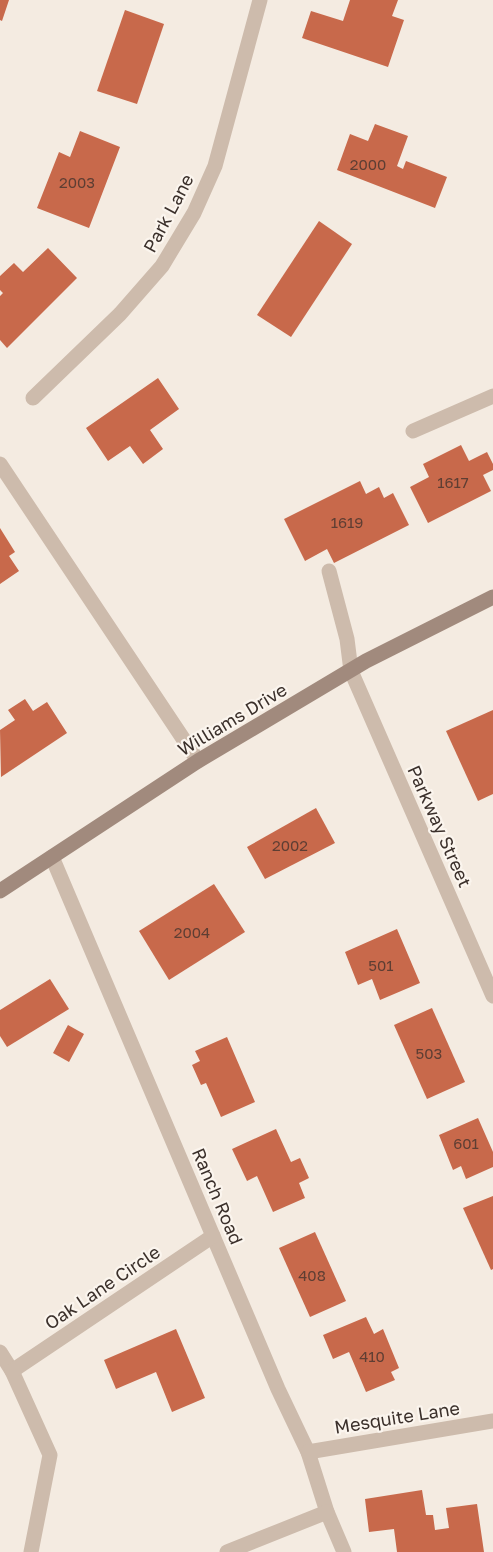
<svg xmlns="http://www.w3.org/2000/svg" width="493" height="1552" viewBox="0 0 493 1552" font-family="'Golos Text',sans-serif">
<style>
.building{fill:#c8694b}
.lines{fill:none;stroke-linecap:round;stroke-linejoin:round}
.lane{stroke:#cdbbac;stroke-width:15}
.street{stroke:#cdbbac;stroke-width:15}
.secondary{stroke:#a18a7d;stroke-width:15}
.labels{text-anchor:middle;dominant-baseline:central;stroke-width:4.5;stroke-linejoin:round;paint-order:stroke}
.number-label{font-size:15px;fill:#5e3e33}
.street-label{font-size:18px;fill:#3b302b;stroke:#fbf5ee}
</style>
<rect width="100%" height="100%" fill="#f4ebe1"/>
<!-- building -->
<g class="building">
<polygon points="0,0 9,0 2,21 0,20"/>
<polygon points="350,0 398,0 392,16 404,20 388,67 302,38 311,11 343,21"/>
<polygon points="125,10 164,24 137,104 97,91"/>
<polygon points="375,124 408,136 397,166 403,169 406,161 447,177 435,208 337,170 350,134 368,141"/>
<polygon points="80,131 120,147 89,228 37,208 59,152 70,157"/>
<polygon points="319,221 352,244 291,337 257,315"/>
<polygon points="48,248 77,278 7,348 0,340 0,296 3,293 0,290 0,276 14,263 23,272"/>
<polygon points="158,378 179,409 150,430 163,449 143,464 130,446 108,461 86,428"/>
<polygon points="461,445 469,461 487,452 493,464 493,470 483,475 491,491 428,523 410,487 429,477 423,464"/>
<polygon points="360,481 366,494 379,487 384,498 393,493 409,525 334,563 327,549 305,561 284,519"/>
<polygon points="0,528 15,552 9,556 19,571 0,584"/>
<polygon points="25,699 33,711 47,702 67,733 1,777 0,730 15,720 8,710"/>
<polygon points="493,710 493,794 478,801 446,731"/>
<polygon points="316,808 335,843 265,879 247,847"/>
<polygon points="214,884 245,932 169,980 139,931"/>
<polygon points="397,929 420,983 380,1000 372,979 358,985 345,952"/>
<polygon points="50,979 69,1009 7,1047 0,1036 0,1010"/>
<polygon points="432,1008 465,1082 427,1099 394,1025"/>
<polygon points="68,1025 84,1034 69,1062 53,1053"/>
<polygon points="227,1037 255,1102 221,1117 206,1083 201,1085 192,1065 200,1061 195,1051"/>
<polygon points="478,1118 493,1152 493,1167 466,1179 461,1166 453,1170 439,1135"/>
<polygon points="276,1129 291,1162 300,1158 309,1178 299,1183 305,1198 273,1212 257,1176 247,1181 232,1149"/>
<polygon points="493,1196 493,1269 491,1270 463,1208"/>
<polygon points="315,1232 346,1301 310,1317 279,1248"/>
<polygon points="366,1317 374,1334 383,1329 399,1368 391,1372 395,1380 366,1392 349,1352 333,1359 323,1335"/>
<polygon points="176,1329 205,1398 172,1412 156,1372 116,1389 104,1360"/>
<polygon points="422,1490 426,1515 433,1515 435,1530 449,1528 446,1508 477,1504 484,1552 397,1552 394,1529 369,1532 365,1499"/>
</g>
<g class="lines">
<!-- lane -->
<g class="lane">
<polyline points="413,431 493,396"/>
<polyline points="0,464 198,761"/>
<polyline points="329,571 347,639 351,671"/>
<polyline points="0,1352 12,1371 50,1455 31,1552"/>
</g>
<!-- street -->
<g class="street">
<polyline points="33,398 120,314 162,266 194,213 215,166 260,0"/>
<polyline points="351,671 493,996"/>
<polyline points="52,857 278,1389 308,1452 327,1512 344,1552"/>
<polyline points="12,1371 213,1236"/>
<polyline points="308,1452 493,1421"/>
<polyline points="227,1552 327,1512"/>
</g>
<!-- secondary -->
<polyline class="secondary" points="0,891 198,761 366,661 493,597"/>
</g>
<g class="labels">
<!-- number labels -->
<g class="number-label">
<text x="368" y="164">2000</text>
<text x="77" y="182">2003</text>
<text x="453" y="482">1617</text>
<text x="347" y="522">1619</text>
<text x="290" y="845">2002</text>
<text x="192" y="932">2004</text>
<text x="381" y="965">501</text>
<text x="429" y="1053">503</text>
<text x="466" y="1143">601</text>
<text x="312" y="1275">408</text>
<text x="372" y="1356">410</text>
</g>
<!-- street labels -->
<g class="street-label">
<text transform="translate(168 213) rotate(-62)">Park Lane</text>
<text transform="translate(232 719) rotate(-31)">Williams Drive</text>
<text transform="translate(440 826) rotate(66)">Parkway Street</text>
<text transform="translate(218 1196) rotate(67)">Ranch Road</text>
<text transform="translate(102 1287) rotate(-34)">Oak Lane Circle</text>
<text transform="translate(397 1417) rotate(-9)">Mesquite Lane</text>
</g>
</g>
</svg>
